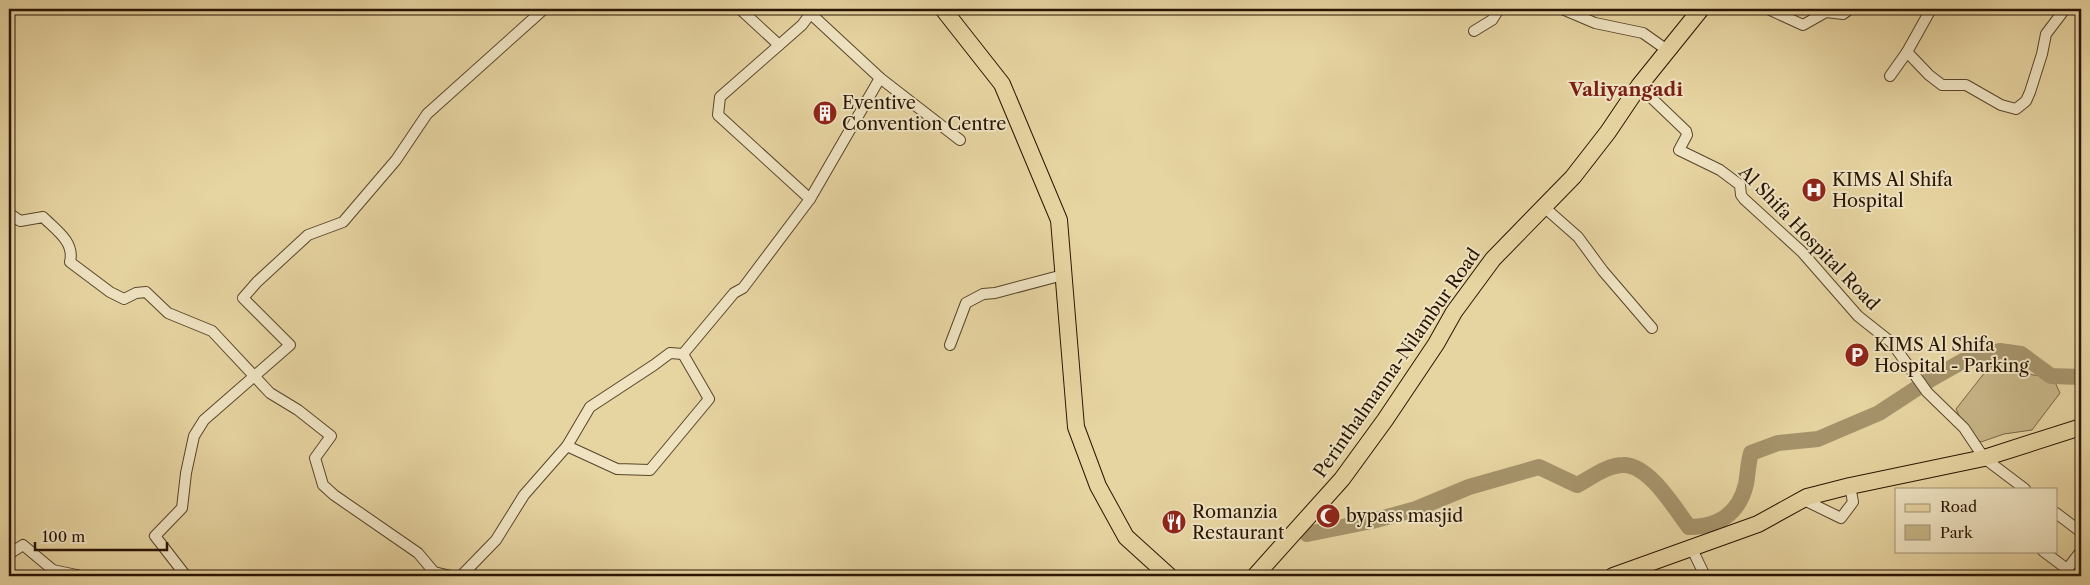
<svg xmlns="http://www.w3.org/2000/svg" width="2090" height="585" viewBox="0 0 2090 585" font-family="'Libre Caslon Text',serif">
<style>
.green{fill:#c6b486;stroke:#786444}
.lines{fill:none;stroke-linecap:round;stroke-linejoin:round}
.river{stroke:#a6936b;stroke-width:16}
.minor-casing{stroke:#58452a;stroke-width:12}
.primary-casing{stroke:#291502;stroke-width:18}
.trunk-casing{stroke:#291502;stroke-width:18}
.minor{stroke:#efe3c2;stroke-width:10}
.primary{stroke:#e6d4a1;stroke-width:16}
.trunk{stroke:#e6d4a1;stroke-width:16}
.labels{text-anchor:middle;dominant-baseline:central;stroke-width:4;stroke-linejoin:round;paint-order:stroke}
.poi-label{font-size:18px;fill:#291502;stroke:#efe3c2;text-anchor:start}
.street-label{font-size:18px;fill:#291502;stroke:#efe3c2}
.neighbourhood-label{font-size:19px;font-weight:bold;fill:#7a1f14;stroke:#efe3c2}
</style>
<rect width="100%" height="100%" fill="#e6d4a1"/>
<filter id="stains"><feTurbulence type="fractalNoise" baseFrequency=".004" numOctaves="4"/><feColorMatrix values="0 0 0 0 .2 0 0 0 0 .09 0 0 0 0 .02 0 0 0 .5 -.17"/></filter>
<radialGradient id="worn" r=".72"><stop offset=".6" stop-color="#630" stop-opacity="0"/><stop offset="1" stop-color="#630" stop-opacity=".3"/></radialGradient>
<!-- green -->
<polygon class="green" points="2002,363 2033,375 2052,376 2060,393 2032,430 2004,434 1981,442 1966,431 1956,409 1989,367"/>
<g class="lines">
<!-- river -->
<path class="river" d="M1307 534 1372 521 1416 509 1469 487 1539 467 1577 485C1591 478 1607 465 1623 465 1649 464 1675 509 1689 527 1718 527 1739 514 1746 484 1748 473 1748 463 1751 453L1778 443 1818 439 1879 413 1931 379 1963 361 2000 351 2021 354 2051 376 2081 377"/>
<defs>
<g id="minor">
<polyline points="740,9 779,45"/>
<polyline points="1562,9 1595,23 1643,33 1667,50"/>
<polyline points="1768,9 1803,25 1826,12 1843,14 1850,9"/>
<polyline points="1931,9 1907,52 1929,75 1942,85 1966,85 2001,105 2016,109 2026,101 2030,92 2042,54 2046,34 2065,9"/>
<polyline points="811,14 880,78 960,140"/>
<polyline points="1474,31 1492,20 1499,9"/>
<polyline points="1890,76 1907,52"/>
<polyline points="1639,86 1686,131 1687,135 1679,150 1720,170 1740,185 1741,195 1744,199 1802,252 1858,316 1892,343 1927,392 1964,428 1984,458 2025,489"/>
<polyline points="810,199 880,78"/>
<polyline points="1544,207 1578,237 1603,271 1652,328"/>
<path d="M9 213 20 221 43 217C56 230 75 242 70 262L110 292 124 299 136 293 146 292 168 313 212 331 270 393 298 410 331 436 315 458 323 485 334 495 418 553 434 572"/>
<polyline points="950,345 966,303 983,294 995,293 1063,275"/>
<polyline points="567,446 590,407 654,365 670,353 683,354"/>
<polyline points="1802,499 1841,518 1853,502 1850,486"/>
<polyline points="2056,513 2081,532"/>
<polyline points="1692,549 1705,576"/>
<polyline points="2043,551 2067,569"/>
<polyline points="9,554 23,545 53,570 81,576"/>
<polyline points="186,576 155,536 182,508 186,473 194,436 204,420 290,345 243,298 257,282 308,235 343,222 396,160 427,114 544,9"/>
<polyline points="429,576 434,572 451,576"/>
<polyline points="461,576 496,540 524,495 567,446 617,469 650,470 709,399 683,354 734,293 743,288 810,199 718,115 720,97 802,25 814,9"/>
<polyline points="2062,576 2081,551"/>
</g>
<polyline id="primary" points="1255,576 1342,479 1385,420 1436,344 1454,312 1493,259 1573,177 1608,132 1639,86 1701,9"/>
<g id="trunk">
<polyline points="943,9 1002,84 1059,220 1076,427 1098,486 1126,537 1169,576"/>
<polyline points="1613,576 1758,524 1807,497 1850,486 1984,458 2081,427"/>
</g>
</defs>
<!-- minor casing -->
<use href="#minor" class="minor-casing"/>
<!-- primary casing -->
<use href="#primary" class="primary-casing"/>
<!-- trunk casing -->
<use href="#trunk" class="trunk-casing"/>
<!-- minor -->
<use href="#minor" class="minor"/>
<!-- primary -->
<use href="#primary" class="primary"/>
<!-- trunk -->
<use href="#trunk" class="trunk"/>
</g>
<!-- icons -->
<defs>
<symbol id="building-disc" viewBox="-11 -11 22 22"><circle r="9.5" fill="#8f2418" stroke="#efe3c2"/><path d="M-4-6H4V6H1V3H-1V6H-4ZM-2.5-4.3h1.7v1.8h-1.7ZM.8-4.3h1.7v1.8H.8ZM-2.5-1h1.7V.8h-1.7ZM.8-1h1.7V.8H.8Z" fill="#fff"/></symbol>
<symbol id="hospital-disc" viewBox="-11 -11 22 22"><circle r="9.5" fill="#8f2418" stroke="#efe3c2"/><path d="M-5-5h3v3.5h4V-5h3V5h-3V1.5h-4V5h-3Z" fill="#fff"/></symbol>
<symbol id="parking-disc" viewBox="-11 -11 22 22"><circle r="9.5" fill="#8f2418" stroke="#efe3c2"/><path d="M-3.5-5.5H1a3.5 3.5 0 0 1 0 7H-1V5.5H-3.5ZM-1-3.4V-.6H.8a1.4 1.4 0 0 0 0-2.8Z" fill="#fff"/></symbol>
<symbol id="mosque-disc" viewBox="-11 -11 22 22"><circle r="9.5" fill="#8f2418" stroke="#efe3c2"/><path d="M3.5-4.9A6 6 0 1 0 3.5 4.9A5 5 0 1 1 3.5-4.9Z" fill="#fff"/></symbol>
<symbol id="restaurant-disc" viewBox="-11 -11 22 22"><circle r="9.5" fill="#8f2418" stroke="#efe3c2"/><path d="M-5-6h1v4h1v-4h1v4h1v-4h1v5L-1.5 .5V6h-2V.5L-5-1ZM5-6V6H3V1.5H1.5Q1.5-4 5-6Z" fill="#fff"/></symbol>
</defs>
<g fill-rule="evenodd">
<use href="#building-disc" x="811" y="99" width="28" height="28"/>
<use href="#hospital-disc" x="1800" y="176" width="28" height="28"/>
<use href="#parking-disc" x="1843" y="341" width="28" height="28"/>
<use href="#mosque-disc" x="1314" y="502" width="28" height="28"/>
<use href="#restaurant-disc" x="1160" y="508" width="28" height="28"/>
</g>
<g class="labels">
<!-- poi labels -->
<g class="poi-label">
<text x="842" y="103">Eventive<tspan x="842" dy="21">Convention Centre</tspan></text>
<text x="1832" y="180">KIMS Al Shifa<tspan x="1832" dy="21">Hospital</tspan></text>
<text x="1874" y="345">KIMS Al Shifa<tspan x="1874" dy="21">Hospital - Parking</tspan></text>
<text x="1192" y="512">Romanzia<tspan x="1192" dy="21">Restaurant</tspan></text>
<text x="1346" y="516">bypass masjid</text>
</g>
<!-- street labels -->
<g class="street-label">
<text transform="translate(1809 238) rotate(46)">Al Shifa Hospital Road</text>
<text transform="translate(1397 363) rotate(-55)">Perinthalmanna-Nilambur Road</text>
</g>
<!-- neighbourhood labels -->
<g class="neighbourhood-label">
<text x="1626" y="89">Valiyangadi</text>
</g>
</g>
<!-- margin -->
<rect width="2090" height="585" fill="none" stroke="#e6d4a1" stroke-width="30"/>
<rect x="10" y="10" width="2070" height="565" fill="none" stroke="#291502" stroke-width="2.5"/>
<rect x="15" y="15" width="2060" height="555" fill="none" stroke="#291502"/>
<!-- legend -->
<rect x="1895" y="488" width="162" height="65" fill="#efe3c2" stroke="#a09175"/>
<rect x="1905" y="504" width="25" height="8" fill="#e6d4a1" stroke="#a09175"/>
<text x="1940" y="512" font-size="15" fill="#291502">Road</text>
<rect x="1905" y="525" width="25" height="15" fill="#c6b486" stroke="#a09175"/>
<text x="1940" y="538" font-size="15" fill="#291502">Park</text>
<!-- scale -->
<path d="M35 542v8h132v-8" fill="none" stroke="#291502" stroke-width="2.5"/>
<text x="42" y="542" font-size="15" fill="#291502" stroke="#efe3c2" stroke-width="4" paint-order="stroke">100 m</text>
<rect width="100%" height="100%" filter="url(#stains)"/>
<rect width="100%" height="100%" fill="url(#worn)"/>
</svg>
